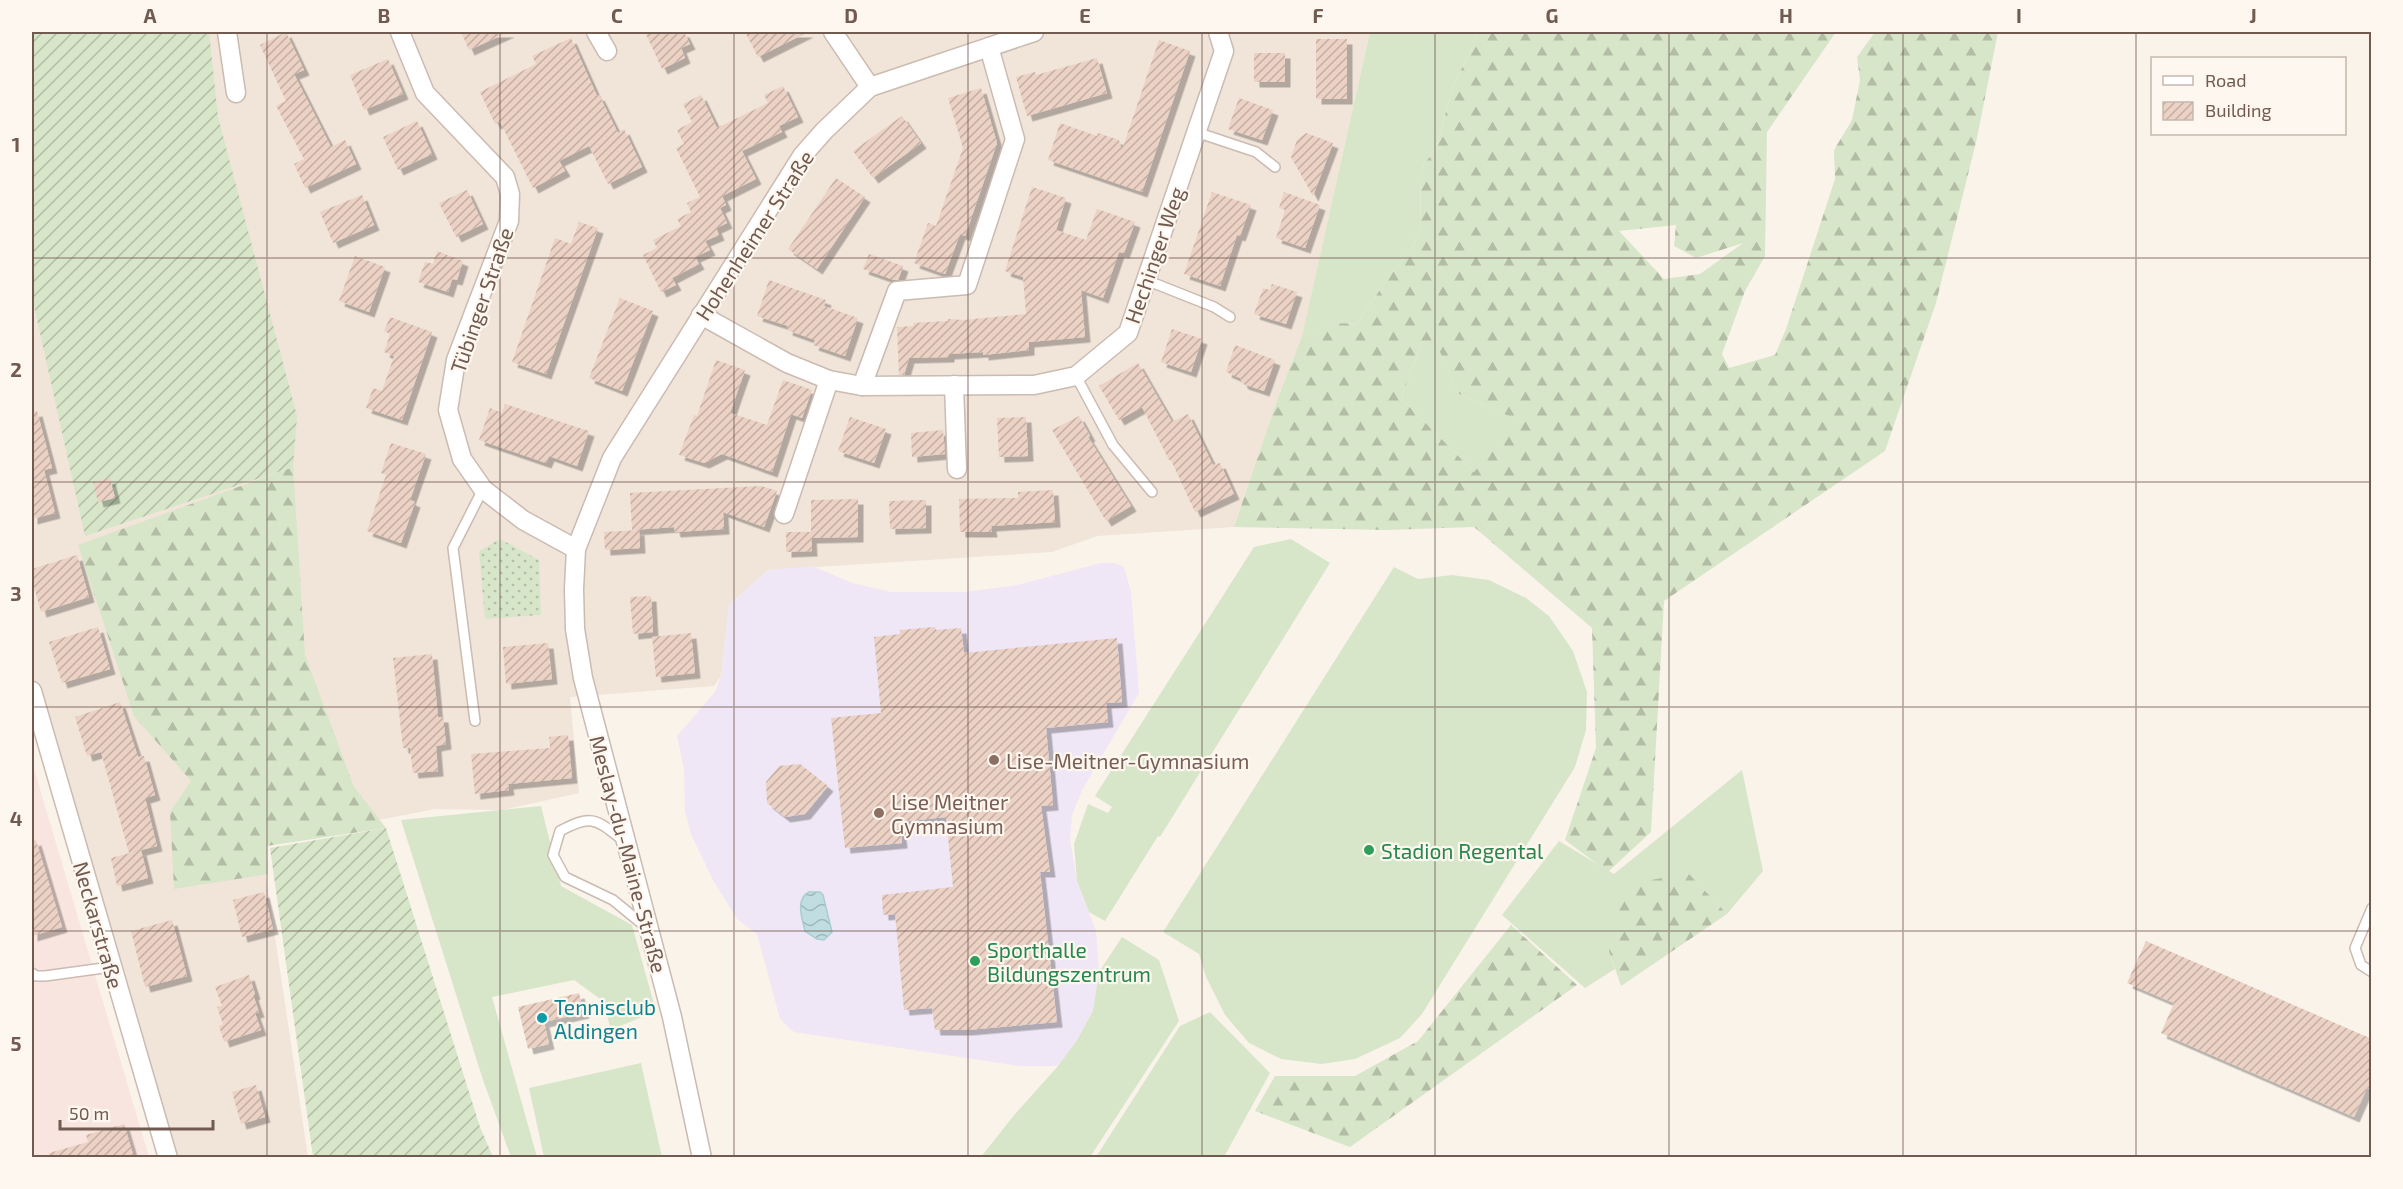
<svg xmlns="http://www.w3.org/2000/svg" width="2403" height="1189" viewBox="0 0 2403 1189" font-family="'Exo 2',sans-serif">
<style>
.residential{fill:#f1e4d9}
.commercial{fill:#f9e5df}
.education{fill:#efe6f6}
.grass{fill:#d7e6c9}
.forest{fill:url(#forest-firs);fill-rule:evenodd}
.park{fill:url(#park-dots)}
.garden{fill:url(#garden-furrows)}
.water{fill:url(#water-waves);stroke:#a8cdd2;stroke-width:1.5}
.building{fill:url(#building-hatch);filter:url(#shadow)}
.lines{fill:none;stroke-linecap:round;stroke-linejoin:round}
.service-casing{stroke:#cbbbb1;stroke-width:12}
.minor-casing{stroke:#cbbbb1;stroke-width:21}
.service{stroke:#fff;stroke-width:9}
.minor{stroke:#fff;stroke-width:18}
.grid{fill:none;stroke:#715a50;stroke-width:1.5;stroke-opacity:0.55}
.education-dot{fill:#8d6e63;stroke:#fdf7ef;stroke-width:2}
.leisure-dot{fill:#2e9e5b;stroke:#fdf7ef;stroke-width:2}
.culture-dot{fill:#0f9aa8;stroke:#fdf7ef;stroke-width:2}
.labels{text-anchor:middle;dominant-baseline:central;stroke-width:4.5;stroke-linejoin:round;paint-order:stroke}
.street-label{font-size:21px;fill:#715a50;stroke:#fdf7ef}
.education-label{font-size:21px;fill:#785e54;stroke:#fdf7ef;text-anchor:start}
.leisure-label{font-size:21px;fill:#27864d;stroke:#fdf7ef;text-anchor:start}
.culture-label{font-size:21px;fill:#0d838f;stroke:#fdf7ef;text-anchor:start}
.neatline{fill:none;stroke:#715a50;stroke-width:2}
.grid-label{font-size:20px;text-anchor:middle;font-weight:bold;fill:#715a50}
</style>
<defs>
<pattern id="forest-firs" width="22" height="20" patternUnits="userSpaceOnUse" patternTransform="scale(1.5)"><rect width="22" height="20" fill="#d7e6c9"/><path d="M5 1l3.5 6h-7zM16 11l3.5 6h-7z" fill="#b3bda6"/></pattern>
<pattern id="park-dots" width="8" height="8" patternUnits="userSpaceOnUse" patternTransform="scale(1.5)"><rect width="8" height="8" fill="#d7e6c9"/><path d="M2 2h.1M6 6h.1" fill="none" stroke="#b3bda6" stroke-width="1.8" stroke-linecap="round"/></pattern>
<pattern id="garden-furrows" width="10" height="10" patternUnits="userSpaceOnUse" patternTransform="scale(1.5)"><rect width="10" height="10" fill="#d7e6c9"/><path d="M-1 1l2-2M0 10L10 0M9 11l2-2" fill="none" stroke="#b3bda6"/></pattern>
<pattern id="water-waves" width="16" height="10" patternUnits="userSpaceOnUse" patternTransform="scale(1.5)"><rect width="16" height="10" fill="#c0dee1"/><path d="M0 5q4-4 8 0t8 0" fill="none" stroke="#a0b7b9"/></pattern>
<pattern id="building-hatch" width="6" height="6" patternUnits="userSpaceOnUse" patternTransform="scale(1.5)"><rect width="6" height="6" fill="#ecd2c5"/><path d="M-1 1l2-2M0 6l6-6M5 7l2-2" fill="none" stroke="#c4ada2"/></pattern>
<filter id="shadow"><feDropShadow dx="5.5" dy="5.5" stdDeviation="0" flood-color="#0004"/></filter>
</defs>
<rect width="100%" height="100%" fill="#faf3ea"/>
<!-- residential -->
<polygon class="residential" points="32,32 1370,32 1302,336 1276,403 1234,527 1097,536 1052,552 768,570 729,605 721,676 714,686 570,697 579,793 502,810 435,809 261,843 308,1157 162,1157 32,716"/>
<!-- commercial -->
<polygon class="commercial" points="32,762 149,1157 32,1157"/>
<!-- education -->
<polygon class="education" points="1101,563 1115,563 1124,567 1131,592 1139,693 1082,790 1072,815 1070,840 1077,881 1096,931 1099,972 1093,1011 1077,1040 1058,1066 1019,1066 794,1032 780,1019 757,934 737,919 713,880 691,834 685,811 684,769 677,736 715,692 721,676 729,605 768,570 812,566 852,583 891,592 965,592 1018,585"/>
<!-- grass -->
<g class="grass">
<path d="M1370 32H1477L1474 44 1453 86 1436 149 1424 164 1421 177 1420 229 1412 248 1386 281 1356 325C1338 320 1318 328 1302 336Z"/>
<polygon points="1422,341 1436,342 1459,394 1519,420 1474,472 1401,398"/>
<polygon points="1291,539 1330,563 1160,837 1158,836 1105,921 1089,912 1077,881 1074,844 1088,804 1108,813 1112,807 1095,796 1254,547"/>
<polygon points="1394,567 1418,579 1452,575 1489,580 1526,598 1549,616 1573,651 1587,692 1586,730 1575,767 1422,1014 1400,1038 1355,1059 1322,1064 1281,1059 1249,1043 1225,1015 1206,977 1199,954 1163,932"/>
<polygon points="1742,770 1763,871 1727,914 1687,873 1609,951 1615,969 1585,988 1502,915 1559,841 1614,874"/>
<polygon points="541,806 561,886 632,925 656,1011 611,1030 603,1001 574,980 492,997 537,1157 511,1157 483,1080 401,820"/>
<polygon points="1122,937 1159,960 1179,1021 1090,1157 981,1157 1015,1114 1058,1066 1077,1040 1093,1011 1099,972"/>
<polygon points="1210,1012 1270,1073 1224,1157 1096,1157 1180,1026"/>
<polygon points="641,1063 662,1157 544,1157 529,1088"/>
</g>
<!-- forest -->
<g class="forest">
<path d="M1477 32H1836L1767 132 1765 256 1745 291 1722 354 1729 368 1775 355 1786 329 1835 179 1834 150 1852 120 1860 80 1857 57 1875 32H1998L1977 138 1936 303 1885 451 1664 601 1651 832 1608 872 1565 840 1596 748 1592 628 1474 527 1387 530 1234 527 1276 403 1302 336C1320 327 1336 320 1356 325L1386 281 1412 248 1420 229 1421 177 1424 164 1436 149 1453 86 1474 44ZM1676 225 1674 246 1696 258 1743 243 1700 274 1664 279 1619 231ZM1422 341 1436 343 1459 394 1518 420 1474 472 1401 398Z"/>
<polygon points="293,467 305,655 354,787 386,828 267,846 268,874 174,889 170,812 191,781 134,716 78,545"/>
<polygon points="1688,873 1727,914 1621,986 1609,951 1625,885"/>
<polygon points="1511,925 1577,985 1350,1147 1255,1111 1275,1076 1355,1076 1418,1041"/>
</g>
<!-- park -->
<polygon class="park" points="500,539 539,560 541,615 485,619 479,551"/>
<!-- garden -->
<g class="garden">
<polygon points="32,32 209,32 218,117 297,416 293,467 85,536 32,297"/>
<polygon points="386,828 480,1127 493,1157 313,1157 270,848"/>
</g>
<!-- water -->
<path class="water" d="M809 892H820L823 895 832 932 824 940 817 939 805 931C802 918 795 899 809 892Z"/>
<!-- building -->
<g class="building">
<polygon points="286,32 304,70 294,74 331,147 345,140 356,164 305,188 294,164 304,159 276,106 286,101 260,45"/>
<polygon points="461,32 509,32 469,50"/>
<polygon points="645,32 684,32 690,44 681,48 685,58 662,69"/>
<polygon points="745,32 808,32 758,57"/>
<polygon points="571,38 597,96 599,95 618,133 624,129 642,167 608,184 589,146 559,161 565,171 533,188 500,122 495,124 480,92 536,64 532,56"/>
<rect x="1316" y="39" width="31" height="60"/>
<polygon points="1159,40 1190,51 1142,192 1048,160 1060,123 1097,136 1098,133 1119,140 1122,150"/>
<rect x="1254" y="53" width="31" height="29"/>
<polygon points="1097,58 1107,93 1027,116 1016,77 1035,72 1036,75"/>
<polygon points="388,59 403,94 364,110 350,75"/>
<polygon points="783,86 798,117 779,126 782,132 742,151 756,179 722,196 726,205 720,208 727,223 716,228 719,235 705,241 710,250 695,257 699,264 672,278 676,285 661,292 643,255 657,248 653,240 681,226 677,219 691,212 687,203 700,197 676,148 684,144 677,130 692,122 683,104 701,95 717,128 768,103 764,95"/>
<polygon points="981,88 997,143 965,236 960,234 945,274 914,263 928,223 936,226 963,148 948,98"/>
<polygon points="1239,98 1273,110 1262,140 1228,129"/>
<polygon points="902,116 921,143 873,178 853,151"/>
<polygon points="417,121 432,154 398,170 383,137"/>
<polygon points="1306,133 1333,143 1313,196 1291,157 1297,140"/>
<polygon points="836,178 865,197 817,269 788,249"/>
<polygon points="1032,187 1066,198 1056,230 1086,240 1097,209 1135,222 1124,253 1119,252 1103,298 1081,290 1085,337 1029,342 1029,350 983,355 983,352 949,354 949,357 909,358 904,375 899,375 897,327 914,326 913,323 948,321 948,319 964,320 1026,314 1023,277 1005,271"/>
<polygon points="467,190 483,224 456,237 439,203"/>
<polygon points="1212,192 1251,205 1240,236 1237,235 1220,286 1184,274"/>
<polygon points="1284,192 1320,205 1305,248 1276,238 1285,210 1279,208"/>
<polygon points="362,195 374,225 333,243 320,212"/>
<polygon points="579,222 598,228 546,374 512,362 555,238 571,244"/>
<polygon points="437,251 463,261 457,280 452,279 448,292 418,282 425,262 433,264"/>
<polygon points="869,254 903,266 898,280 894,280 863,269"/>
<polygon points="355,256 385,267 369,312 339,301"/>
<polygon points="769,280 826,300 824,306 858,318 845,356 813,345 815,340 787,330 788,326 757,316"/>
<polygon points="1272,284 1297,292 1286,324 1254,314 1263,288 1270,290"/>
<polygon points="620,298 653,311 622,391 589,378"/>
<polygon points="390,317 432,332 402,420 366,408 373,388 382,391 394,356 384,352 390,334 384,331"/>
<polygon points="1172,329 1202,339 1191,372 1161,362"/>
<polygon points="1235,345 1275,360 1264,391 1243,384 1240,378 1226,372"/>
<polygon points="716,360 745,370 730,413 767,425 783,380 812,390 802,418 791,414 772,472 722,454 704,463 679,455 694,415 697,416"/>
<polygon points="1138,363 1172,422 1188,414 1213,465 1220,463 1234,494 1195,512 1171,460 1169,460 1142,407 1119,420 1099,386"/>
<polygon points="505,404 589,431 577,466 549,456 546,463 479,440 490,408 502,413"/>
<polygon points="37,411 52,468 44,470 55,513 32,519 32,412"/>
<polygon points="1079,416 1090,436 1088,437 1131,506 1106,521 1052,430"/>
<polygon points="850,417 886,429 874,463 838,451"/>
<polygon points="1026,417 1028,456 999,457 997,418"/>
<polygon points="943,430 945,454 912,457 911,433"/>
<polygon points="391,443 426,454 410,500 415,502 401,543 367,531 386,475 381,473"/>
<polygon points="110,478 115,498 98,502 93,482"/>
<polygon points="761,486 777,491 764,527 723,512 724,529 675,532 674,527 632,530 630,493"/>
<polygon points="1053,490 1055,522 991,526 992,532 960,532 959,499 1018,498 1018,492"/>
<polygon points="858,499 858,537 811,538 811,500"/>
<polygon points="926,500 926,528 890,529 889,501"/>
<polygon points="639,530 640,548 605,550 604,532"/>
<polygon points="786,532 811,532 812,551 786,552"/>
<polygon points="77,555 89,597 41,612 32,580 32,569"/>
<polygon points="651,596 653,632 633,634 630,597"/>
<polygon points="98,627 110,669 62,683 49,642"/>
<polygon points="935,627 936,630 961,628 964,653 1117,638 1122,702 1106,703 1108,722 1046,728 1053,805 1041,806 1050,872 1040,872 1057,1022 967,1030 935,1030 932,1008 904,1010 895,914 883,915 882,895 953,887 946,817 900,822 902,843 845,848 831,718 881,713 874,637 900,634 900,630"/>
<polygon points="691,633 695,673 656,677 652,637"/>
<polygon points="548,643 552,679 506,684 503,647"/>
<polygon points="432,654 438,717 443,717 446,744 436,746 438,771 413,773 410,748 403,748 393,658"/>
<polygon points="120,702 138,757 144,756 155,795 145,798 157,846 129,853 101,752 87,756 75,717"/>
<polygon points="568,735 572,778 508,784 509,790 475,794 471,754 550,748 549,737"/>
<polygon points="800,764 828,786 805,814 785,817 767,803 766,782 779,766"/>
<polygon points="36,840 62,927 32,936 32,841"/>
<polygon points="141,850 148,878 117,886 111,858"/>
<polygon points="264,892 273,929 242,937 233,900"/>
<polygon points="172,920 187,976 145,987 131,931"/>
<polygon points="2146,941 2372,1039 2372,1089 2367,1088 2354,1117 2161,1033 2174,1003 2127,983"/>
<polygon points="249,975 255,994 253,995 259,1012 255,1013 261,1030 224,1042 219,1026 223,1024 217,1007 222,1006 215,987"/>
<polygon points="579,993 584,1013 544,1022 549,1044 528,1049 518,1007"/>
<polygon points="256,1085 265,1117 241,1124 232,1092"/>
<polygon points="124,1124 134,1158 49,1158 49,1153 88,1142 86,1135"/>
</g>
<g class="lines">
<defs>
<g id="service">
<polyline points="1196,132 1256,152 1275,167"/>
<polyline points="1146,280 1214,307 1230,317"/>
<polyline points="1076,376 1113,445 1152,492"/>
<polyline points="475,721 453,548 483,489"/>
<path d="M625 842C597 820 593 813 560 831L553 855 565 877 613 900 646 927"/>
<polyline points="2372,908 2355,948 2361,965 2372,972"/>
<polyline points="32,973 36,976 45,976 111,967"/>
</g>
<g id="minor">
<polyline points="227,32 236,93"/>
<polyline points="400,32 425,93 505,177 510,194 509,221 456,360 448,410 462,459 483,489 523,520 576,549"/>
<polyline points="596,32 607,51"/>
<polyline points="833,32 870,87"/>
<polyline points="701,315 787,363 829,380 862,386 1034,385 1076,376 1128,333 1224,51 1218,32"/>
<polyline points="954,385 957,469"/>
<polyline points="862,386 897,291 967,285 1015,139 989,47"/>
<polyline points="784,514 829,380"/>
<polyline points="32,691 168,1158"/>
<polyline points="702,1158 672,1017 583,678 575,629 574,589 576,549 612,458 802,156 824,131 870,87 1034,32"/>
</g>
</defs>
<!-- service casing -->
<use href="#service" class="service-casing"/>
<!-- minor casing -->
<use href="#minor" class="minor-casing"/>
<!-- service -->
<use href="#service" class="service"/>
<!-- minor -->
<use href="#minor" class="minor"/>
</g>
<!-- grid -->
<path class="grid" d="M267 32V1158M500 32V1158M734 32V1158M968 32V1158M1202 32V1158M1435 32V1158M1669 32V1158M1903 32V1158M2136 32V1158M32 258H2372M32 482H2372M32 707H2372M32 931H2372"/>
<!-- markers -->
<g class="education-dot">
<circle cx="994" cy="760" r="6"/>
<circle cx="879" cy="813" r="6"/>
</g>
<g class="leisure-dot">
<circle cx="1369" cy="850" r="6"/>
<circle cx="975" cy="961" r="6"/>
</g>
<circle class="culture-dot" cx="542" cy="1018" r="6"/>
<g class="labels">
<!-- street labels -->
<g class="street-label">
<text transform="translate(754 235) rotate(-57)">Hohenheimer Straße</text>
<text transform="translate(1154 255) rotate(-71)">Hechinger Weg</text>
<text transform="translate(481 300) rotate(-71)">Tübinger Straße</text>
<text transform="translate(629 854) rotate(75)">Meslay-du-Maine-Straße</text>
<text transform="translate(99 925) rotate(74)">Neckarstraße</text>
</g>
<!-- education labels -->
<g class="education-label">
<text x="1006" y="760">Lise-Meitner-Gymnasium</text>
<text x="891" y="801">Lise Meitner<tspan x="891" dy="24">Gymnasium</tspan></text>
</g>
<!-- leisure labels -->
<g class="leisure-label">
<text x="1381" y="850">Stadion Regental</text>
<text x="987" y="949">Sporthalle<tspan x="987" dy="24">Bildungszentrum</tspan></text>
</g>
<!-- culture labels -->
<g class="culture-label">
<text x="554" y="1006">Tennisclub<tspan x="554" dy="24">Aldingen</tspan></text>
</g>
</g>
<!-- border -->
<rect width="2403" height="1189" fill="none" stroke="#fdf7ef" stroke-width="66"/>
<!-- legend -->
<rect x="2151" y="57" width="195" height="78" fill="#fdf7ef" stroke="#c5b8af" stroke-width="1.5"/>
<rect x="2163" y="76" width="30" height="9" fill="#ffffff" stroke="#c5b8af" stroke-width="1.5"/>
<text x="2205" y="87" font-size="18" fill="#715a50">Road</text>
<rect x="2163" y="102" width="30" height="18" fill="url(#building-hatch)" stroke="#c5b8af" stroke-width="1.5"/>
<text x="2205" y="117" font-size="18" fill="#715a50">Building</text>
<!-- scale -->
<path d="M60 1120v9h153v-9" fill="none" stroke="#715a50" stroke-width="3"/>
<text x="69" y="1120" font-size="18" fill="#715a50" stroke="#fdf7ef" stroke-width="4.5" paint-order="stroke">50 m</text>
<rect x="33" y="33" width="2337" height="1123" class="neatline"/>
<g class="grid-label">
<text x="150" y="23">A</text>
<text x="384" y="23">B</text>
<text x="617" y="23">C</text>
<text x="851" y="23">D</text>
<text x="1085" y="23">E</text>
<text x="1318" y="23">F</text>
<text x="1552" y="23">G</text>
<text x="1786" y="23">H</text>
<text x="2019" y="23">I</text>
<text x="2253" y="23">J</text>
<text x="16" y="152">1</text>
<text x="16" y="377">2</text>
<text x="16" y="601">3</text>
<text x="16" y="826">4</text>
<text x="16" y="1051">5</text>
</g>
</svg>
